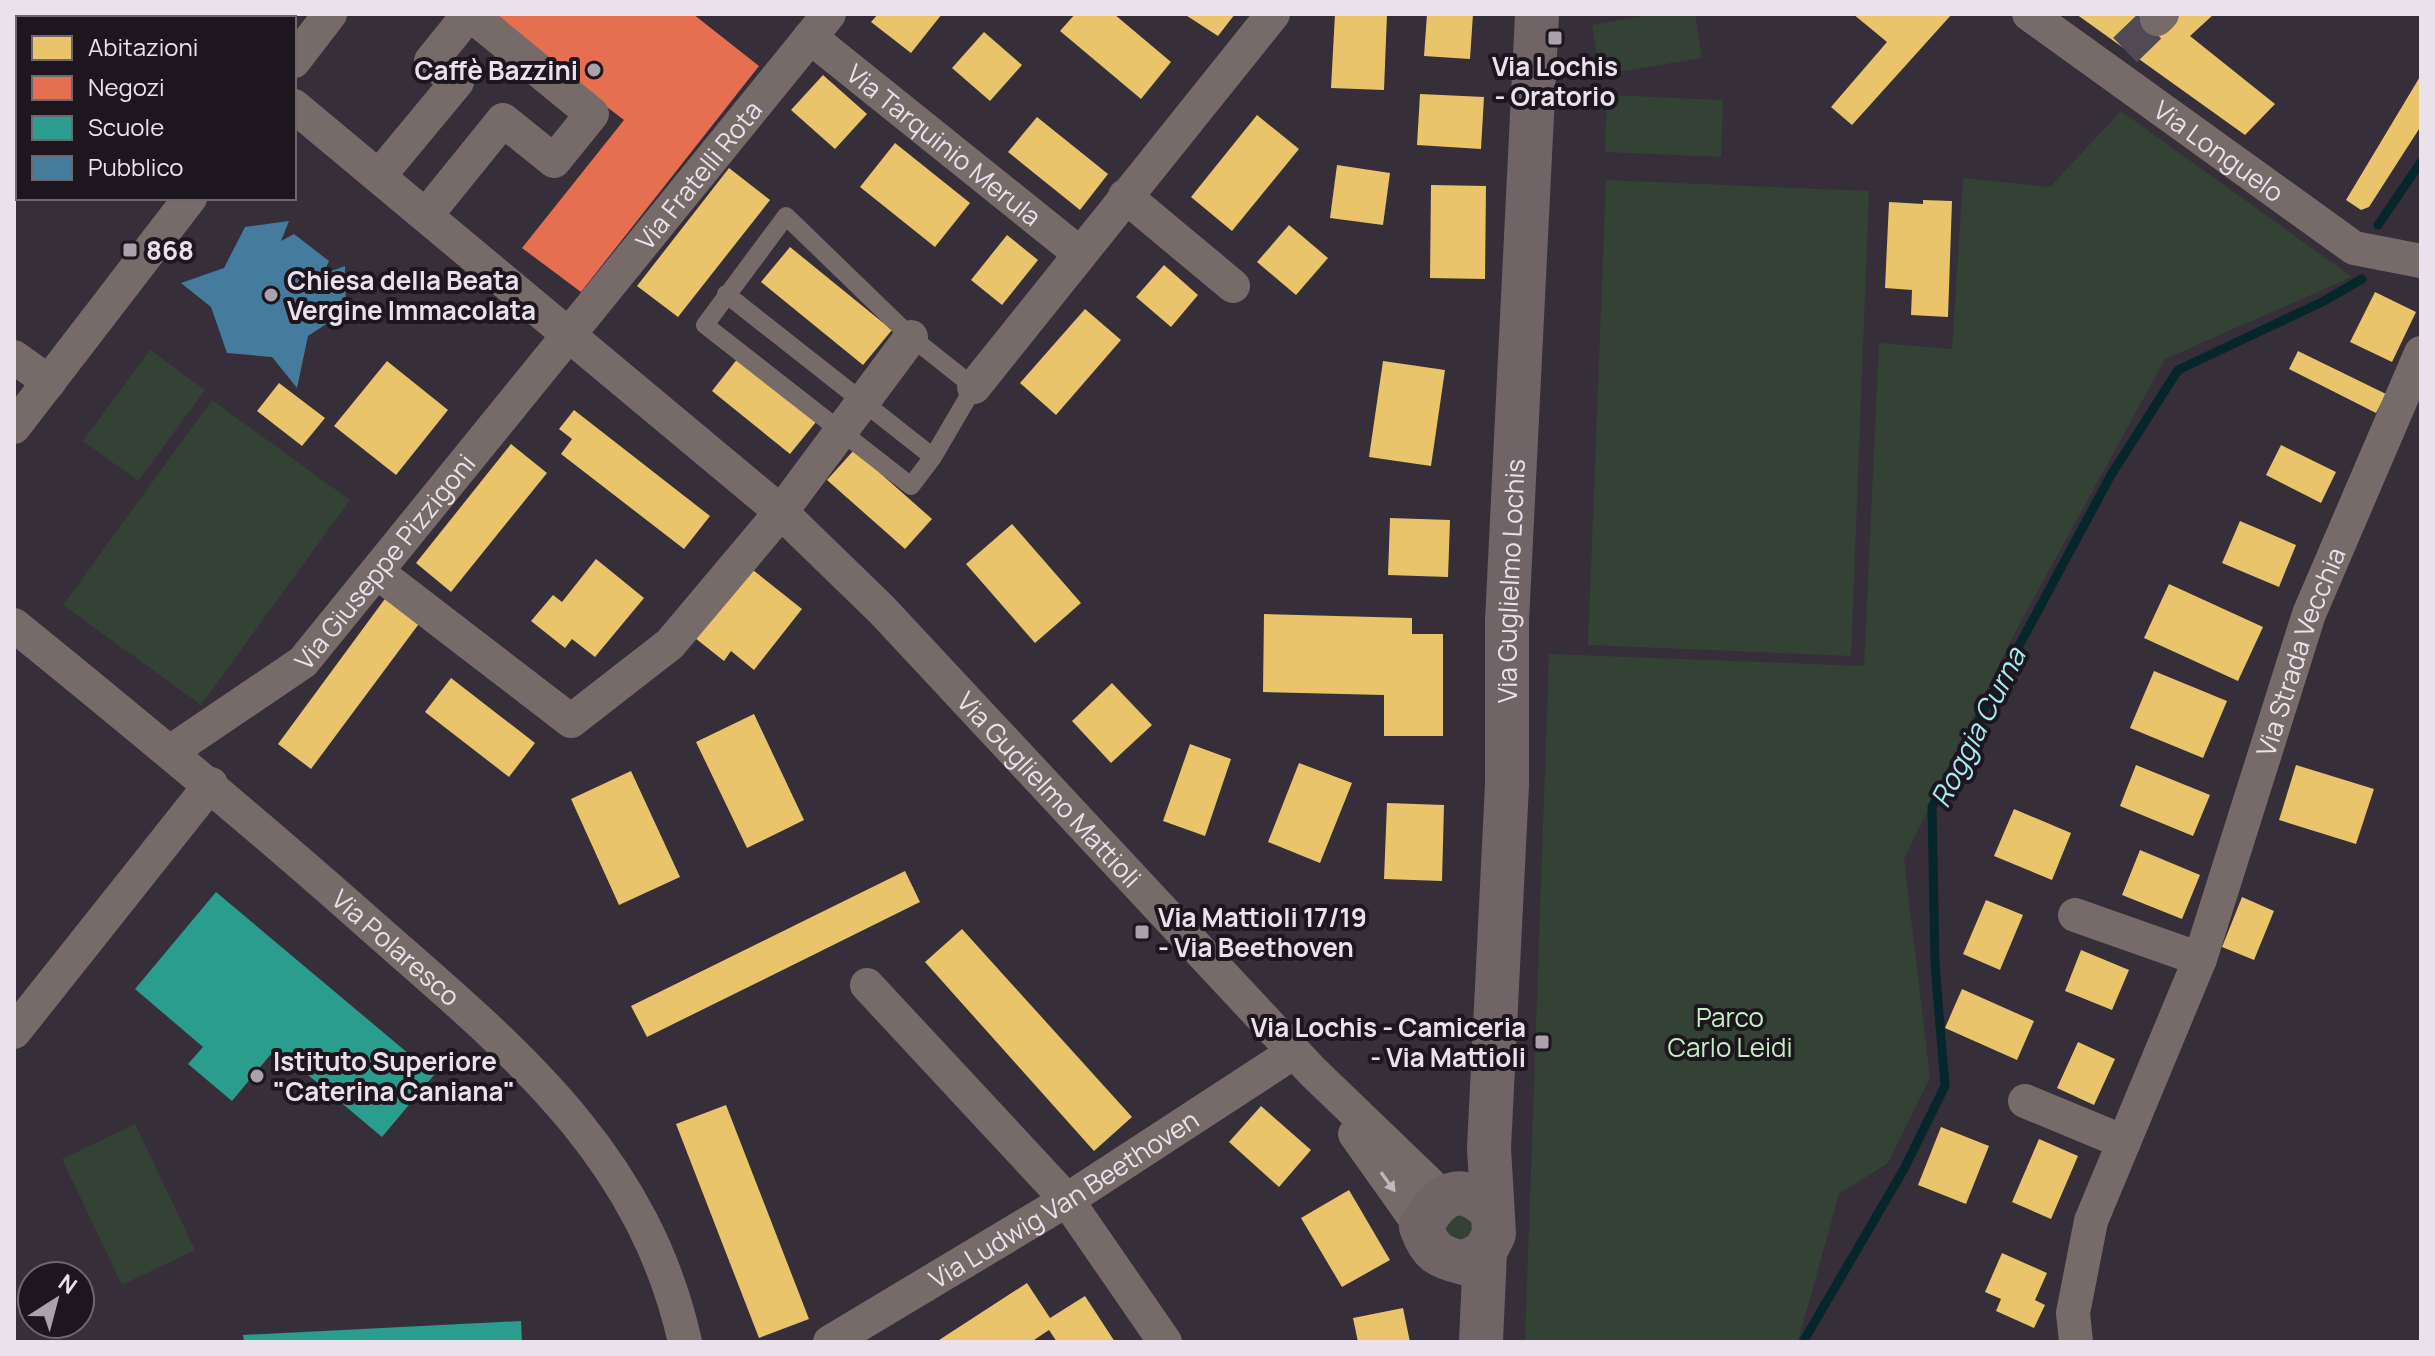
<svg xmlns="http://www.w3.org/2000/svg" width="2435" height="1356" viewBox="0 0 2435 1356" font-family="Manrope,sans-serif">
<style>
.green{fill:#344235}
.homes{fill:#e9c46a}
.shops{fill:#e76f51}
.schools{fill:#2a9d8f}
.public{fill:#457b9d}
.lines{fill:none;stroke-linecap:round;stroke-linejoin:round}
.stream{stroke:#05262a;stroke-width:9}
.street-tunnel{stroke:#514953;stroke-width:34;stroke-dasharray:34 17;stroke-linecap:butt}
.lane{stroke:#776b6a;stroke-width:18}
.street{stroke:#776b6a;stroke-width:34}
.secondary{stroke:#706466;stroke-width:44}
.oneway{fill:#c2b8be}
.poi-dot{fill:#aca2ad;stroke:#1d161e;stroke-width:3}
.labels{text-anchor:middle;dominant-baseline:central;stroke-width:8;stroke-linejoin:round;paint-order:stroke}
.poi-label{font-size:26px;font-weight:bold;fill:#ebe1ec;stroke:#1d161e;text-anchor:start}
.street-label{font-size:26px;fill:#ebe1ec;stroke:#1d161e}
.park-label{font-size:26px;fill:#c4eec4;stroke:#1d161e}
.water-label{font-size:28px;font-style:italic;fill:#a4ebf3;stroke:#1d161e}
</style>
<rect width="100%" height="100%" fill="#362e38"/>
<!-- green -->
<g class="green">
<polygon points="1657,14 1695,14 1702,58 1600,75 1592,25"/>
<polygon points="1607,95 1723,100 1721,157 1605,152"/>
<polygon points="2121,111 2352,277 2165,359 2013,636 1904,859 1930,1078 1888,1163 1839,1194 1798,1342 1525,1342 1549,654 1864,666 1879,343 1952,349 1963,178 2050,187"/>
<polygon points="1606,180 1869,191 1851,656 1588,645"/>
<polygon points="150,350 205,390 138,481 83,441"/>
<polygon points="212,400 350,500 201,705 63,605"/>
<polygon points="135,1124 195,1250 122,1285 62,1159"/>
<path d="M1457 1210C1474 1223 1475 1227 1466 1246L1433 1228Z"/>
</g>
<!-- homes -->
<g class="homes">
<polygon points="878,14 942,14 911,53 871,22"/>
<polygon points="1075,14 1114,14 1171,62 1141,99 1060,31"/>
<polygon points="1184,14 1235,14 1218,36"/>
<polygon points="1335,14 1387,14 1384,90 1331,88"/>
<polygon points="1427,14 1473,14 1470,59 1424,56"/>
<polygon points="1853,14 1952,14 1852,125 1831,107 1887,42"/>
<polygon points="2076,14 2214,14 2190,36 2275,104 2245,135"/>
<polygon points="984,32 1022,65 990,101 952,68"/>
<polygon points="18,51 18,175 14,173 14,55"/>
<polygon points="823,75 867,114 835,149 791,110"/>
<polygon points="2421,75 2421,126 2369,207 2361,210 2346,200"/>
<polygon points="1420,94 1484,97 1481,149 1417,145"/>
<polygon points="1257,115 1299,149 1232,231 1191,197"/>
<polygon points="1037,117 1108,174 1080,210 1008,152"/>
<polygon points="895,143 970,203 935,247 860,187"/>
<polygon points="1337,165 1390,173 1383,225 1330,218"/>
<polygon points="729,168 770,200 678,317 637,286"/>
<polygon points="1431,185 1486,186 1485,279 1430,278"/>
<polygon points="1923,200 1952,201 1948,317 1911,315 1912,290 1885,288 1889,202 1923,204"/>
<polygon points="1289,225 1328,258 1296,295 1257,262"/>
<polygon points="1007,235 1038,260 1002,305 971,280"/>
<polygon points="790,247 892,330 863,365 761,282"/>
<polygon points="1164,265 1198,295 1171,327 1136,297"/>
<polygon points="2375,292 2416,312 2392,362 2350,342"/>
<polygon points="1085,309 1121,340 1056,415 1020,383"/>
<polygon points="2298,351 2386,394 2376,413 2289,369"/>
<polygon points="738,358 816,422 790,454 712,391"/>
<polygon points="387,361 448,410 396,475 334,426"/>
<polygon points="1383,361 1445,370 1431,466 1369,457"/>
<polygon points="279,383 325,418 302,446 257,411"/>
<polygon points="574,410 710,516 684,549 561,454 572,439 559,429"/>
<polygon points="511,444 547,473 451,592 416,563"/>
<polygon points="2281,445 2336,472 2321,503 2266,475"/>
<polygon points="854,450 932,519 905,549 827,480"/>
<polygon points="1390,518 1450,520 1448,577 1388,575"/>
<polygon points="2240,521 2296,545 2279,587 2222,563"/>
<polygon points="1012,524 1081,603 1035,643 966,564"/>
<polygon points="596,559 644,598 595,657 572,639 565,648 531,621 553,595 562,602"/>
<polygon points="753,570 802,609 754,670 731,651 724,661 690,634"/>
<polygon points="2169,584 2263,627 2238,681 2144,638"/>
<polygon points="387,596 421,621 311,769 278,744"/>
<polygon points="1264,614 1412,618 1412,634 1443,634 1443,736 1384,736 1384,695 1263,692"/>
<polygon points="2154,671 2227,701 2203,758 2130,728"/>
<polygon points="451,678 535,743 509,777 425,712"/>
<polygon points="1112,683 1152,725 1111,763 1072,721"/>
<polygon points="754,714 804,820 747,848 696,742"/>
<polygon points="1190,744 1231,759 1205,836 1163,821"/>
<polygon points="1299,763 1352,783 1320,863 1268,842"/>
<polygon points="2136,765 2210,795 2193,836 2120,806"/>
<polygon points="2296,765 2374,789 2356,844 2279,820"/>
<polygon points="631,771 680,877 619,905 571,799"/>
<polygon points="1387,803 1444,805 1442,881 1384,879"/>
<polygon points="2014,809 2071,833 2052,880 1994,856"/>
<polygon points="2140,850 2200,875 2182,919 2122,895"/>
<polygon points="905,871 920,902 647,1037 631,1006"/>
<polygon points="2242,897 2274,911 2254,960 2222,947"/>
<polygon points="1986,900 2023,915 2000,970 1963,954"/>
<polygon points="962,929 1132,1117 1094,1151 925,962"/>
<polygon points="2081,950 2129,970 2112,1010 2065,991"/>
<polygon points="1962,989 2034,1021 2017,1060 1945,1028"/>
<polygon points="2078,1042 2115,1059 2094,1105 2057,1088"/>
<polygon points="726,1105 809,1319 759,1338 676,1124"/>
<polygon points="1261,1106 1311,1150 1279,1187 1229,1142"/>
<polygon points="1941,1127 1989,1146 1966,1204 1918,1185"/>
<polygon points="2039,1139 2078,1156 2051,1219 2012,1202"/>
<polygon points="1349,1190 1390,1260 1342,1287 1301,1218"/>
<polygon points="2002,1253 2047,1273 2035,1300 2045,1305 2034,1328 1996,1311 2001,1299 1985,1292"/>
<polygon points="1027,1283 1050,1318 1085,1296 1115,1342 1057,1342 1049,1330 1031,1342 936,1342"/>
<polygon points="1403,1308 1410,1342 1358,1342 1353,1318"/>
</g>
<!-- shops -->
<polygon class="shops" points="485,14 693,14 759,66 581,292 522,248 624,120"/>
<!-- schools -->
<g class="schools">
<polygon points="216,892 434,1075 382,1137 276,1048 232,1101 188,1064 203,1047 135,989"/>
<polygon points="521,1321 522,1342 244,1342 243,1335"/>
</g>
<!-- public -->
<polygon class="public" points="289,221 281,241 294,234 329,261 323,274 345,266 346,311 308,336 297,388 272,357 227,353 211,307 181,283 224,268 245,227"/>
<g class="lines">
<!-- stream -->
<g class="stream">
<polyline points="2378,225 2421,162"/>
<polyline points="1803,1342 1904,1169 1945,1086 1935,964 1932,807 2111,475 2178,370 2322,302 2362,279"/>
</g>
<!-- street-tunnel -->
<polyline class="street-tunnel" points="2125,50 2157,19"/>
<!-- lane -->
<polyline class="lane" points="726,294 933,457 974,387 911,337 786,216 705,325 911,486 933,457"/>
<!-- street -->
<g class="street">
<polyline points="164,14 170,18"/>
<path id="s1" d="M2029 14 2354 248 2421 261"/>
<polyline points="2157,19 2162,14"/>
<path id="s2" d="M810 37 1079 253"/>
<polyline points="294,61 330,14"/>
<path id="s3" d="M294 106 781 512 882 610 1312 1071 1443 1197"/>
<polyline points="379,176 457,82 431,61 469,14"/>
<polyline points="1125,196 1233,286"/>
<polyline points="427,214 503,120 554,161 592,114 470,14"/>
<polyline points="14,357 49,382"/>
<polyline points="974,387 1273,14"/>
<polyline points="14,427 190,198"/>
<polyline points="377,572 571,721 670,644 781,512 911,337"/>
<path id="s4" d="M14 625C130 719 245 814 357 913 500 1040 641 1145 685 1342"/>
<path id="s5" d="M170 752 303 662 829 14"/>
<polyline points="2075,915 2200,959"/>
<polyline points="867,985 1067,1200 1165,1342"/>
<polyline points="14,1032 211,784"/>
<polyline points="2025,1101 2124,1142"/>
<polyline points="1355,1134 1421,1227"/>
<path id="s6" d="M830 1342 1067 1200 1294 1052"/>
<path id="s7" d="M2076 1342 2073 1313 2091 1221 2200 959 2309 614 2421 353"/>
</g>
<!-- secondary -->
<g class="secondary">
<path d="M1485 1252 1464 1263C1438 1257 1430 1252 1421 1227 1440 1192 1462 1180 1492 1212"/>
<path id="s8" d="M1481 1342 1485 1252 1494 1234 1489 1148 1507 785V621L1537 14"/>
</g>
</g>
<!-- one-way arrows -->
<defs><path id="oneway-solid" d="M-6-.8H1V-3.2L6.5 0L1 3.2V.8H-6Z" transform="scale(2)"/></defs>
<use class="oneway" href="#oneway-solid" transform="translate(1388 1182) rotate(54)"/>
<!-- markers -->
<g class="poi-dot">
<rect x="1547" y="30" width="16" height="16" rx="4"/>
<circle cx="594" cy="70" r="8"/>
<rect x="122" y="242" width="16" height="16" rx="4"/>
<circle cx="271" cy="295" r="8"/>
<rect x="1134" y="924" width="16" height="16" rx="4"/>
<rect x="1534" y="1034" width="16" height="16" rx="4"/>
<circle cx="257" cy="1076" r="8"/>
</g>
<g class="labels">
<!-- poi labels -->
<g class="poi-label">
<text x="1555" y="66" text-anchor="middle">Via Lochis<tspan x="1555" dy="30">- Oratorio</tspan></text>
<text x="578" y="70" text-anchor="end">Caffè Bazzini</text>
<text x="146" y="250">868</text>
<text x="287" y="280">Chiesa della Beata<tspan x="287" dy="30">Vergine Immacolata</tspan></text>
<text x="1158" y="917">Via Mattioli 17/19<tspan x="1158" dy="30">- Via Beethoven</tspan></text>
<text x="1526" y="1027" text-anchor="end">Via Lochis - Camiceria<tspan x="1526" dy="30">- Via Mattioli</tspan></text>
<text x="273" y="1061">Istituto Superiore<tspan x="273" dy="30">"Caterina Caniana"</tspan></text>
</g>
<!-- street labels -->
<g class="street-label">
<text stroke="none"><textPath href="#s2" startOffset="172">Via Tarquinio Merula</textPath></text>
<text stroke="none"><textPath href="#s1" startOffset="234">Via Longuelo</textPath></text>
<text stroke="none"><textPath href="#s5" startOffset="788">Via Fratelli Rota</textPath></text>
<text stroke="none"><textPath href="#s5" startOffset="290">Via Giuseppe Pizzigoni</textPath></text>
<text stroke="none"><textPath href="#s8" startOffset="764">Via Guglielmo Lochis</textPath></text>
<text stroke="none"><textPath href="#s7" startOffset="730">Via Strada Vecchia</textPath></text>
<text stroke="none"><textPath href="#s3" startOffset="1020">Via Guglielmo Mattioli</textPath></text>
<text stroke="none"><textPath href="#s4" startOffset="500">Via Polaresco</textPath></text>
<text stroke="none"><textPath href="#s6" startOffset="274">Via Ludwig Van Beethoven</textPath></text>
</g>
<!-- park labels -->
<g class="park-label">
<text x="1730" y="1017">Parco<tspan x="1730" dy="30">Carlo Leidi</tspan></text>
</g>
<!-- water labels -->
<g class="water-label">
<text transform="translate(1977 727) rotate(-63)">Roggia Curna</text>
</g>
</g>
<!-- border -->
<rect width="2435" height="1356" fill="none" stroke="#ebe1ec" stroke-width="32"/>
<!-- legend -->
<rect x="16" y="16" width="280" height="184" fill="#1d161e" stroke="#6f6770" stroke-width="2"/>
<rect x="32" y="36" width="40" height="24" fill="#e9c46a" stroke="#6f6770" stroke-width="2"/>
<text x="88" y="56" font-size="24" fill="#ebe1ec">Abitazioni</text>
<rect x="32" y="76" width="40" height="24" fill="#e76f51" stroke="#6f6770" stroke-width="2"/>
<text x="88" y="96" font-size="24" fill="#ebe1ec">Negozi</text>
<rect x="32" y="116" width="40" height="24" fill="#2a9d8f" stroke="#6f6770" stroke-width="2"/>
<text x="88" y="136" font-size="24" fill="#ebe1ec">Scuole</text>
<rect x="32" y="156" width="40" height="24" fill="#457b9d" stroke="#6f6770" stroke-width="2"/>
<text x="88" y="176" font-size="24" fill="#ebe1ec">Pubblico</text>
<!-- north arrow -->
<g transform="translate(56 1300) rotate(36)"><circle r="38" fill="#1d161e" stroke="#6f6770" stroke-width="2"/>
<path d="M0-6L14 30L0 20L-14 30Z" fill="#aca2ad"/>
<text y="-12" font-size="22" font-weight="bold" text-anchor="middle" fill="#ebe1ec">N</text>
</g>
</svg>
